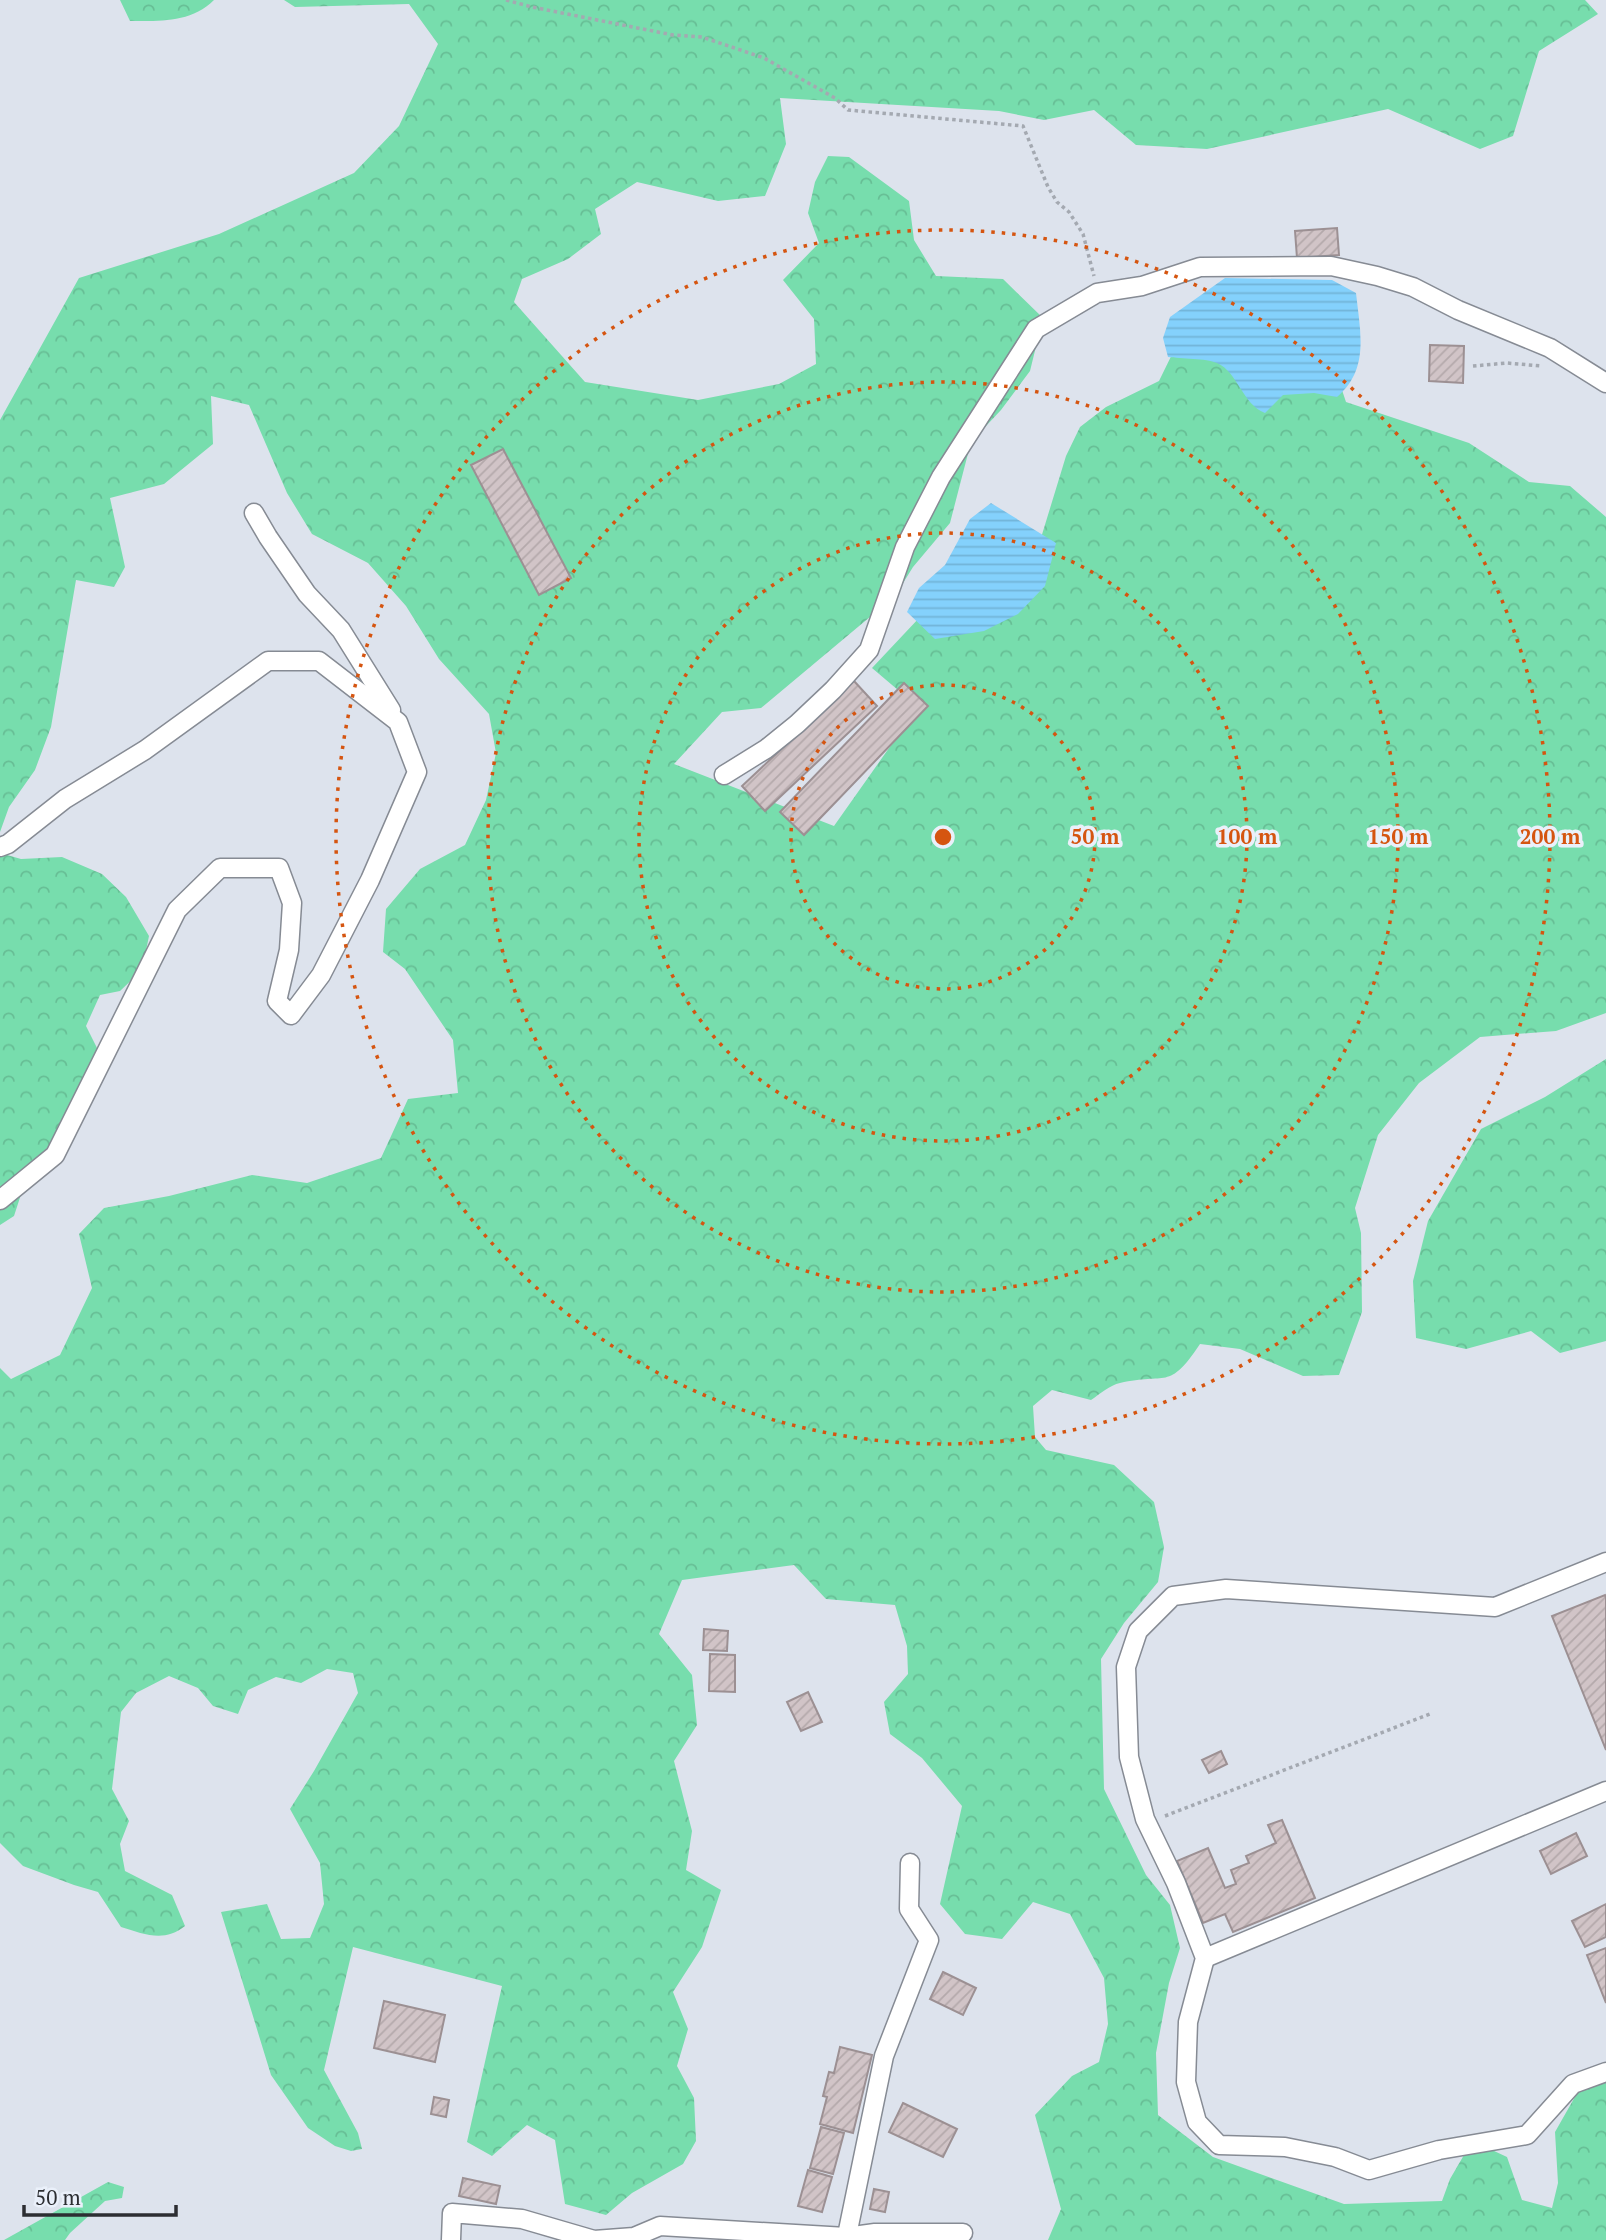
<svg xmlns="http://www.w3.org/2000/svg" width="1606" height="2240" viewBox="0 0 1606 2240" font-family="'PT Serif',serif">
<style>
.forest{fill:url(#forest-crowns)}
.water{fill:url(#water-rules)}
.building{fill:url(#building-hatch);stroke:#9c9093;stroke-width:2}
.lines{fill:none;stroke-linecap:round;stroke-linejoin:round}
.minor-casing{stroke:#868b94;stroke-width:21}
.path{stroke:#a4a9b1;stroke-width:3.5;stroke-dasharray:3.5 3.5;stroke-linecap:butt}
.minor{stroke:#fff;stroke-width:18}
.ring{fill:none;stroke:#d55510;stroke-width:3.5;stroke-dasharray:3.5 7}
.centre{fill:#d55510;stroke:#eaf0fa;stroke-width:3.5}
.ring-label{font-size:21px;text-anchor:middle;font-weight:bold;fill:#d55510;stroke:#eaf0fa;stroke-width:7;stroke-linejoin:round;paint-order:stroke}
</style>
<defs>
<pattern id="forest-crowns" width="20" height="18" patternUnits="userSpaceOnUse" patternTransform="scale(1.75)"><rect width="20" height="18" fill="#77ddad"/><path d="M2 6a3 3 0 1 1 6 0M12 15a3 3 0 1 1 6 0" fill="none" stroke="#67be95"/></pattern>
<pattern id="water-rules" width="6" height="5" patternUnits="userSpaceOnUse" patternTransform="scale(1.75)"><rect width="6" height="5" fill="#84d1fc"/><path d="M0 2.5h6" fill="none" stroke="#72b4d8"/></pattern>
<pattern id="building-hatch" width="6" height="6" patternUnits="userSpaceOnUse" patternTransform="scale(1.75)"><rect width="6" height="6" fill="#d1c4c7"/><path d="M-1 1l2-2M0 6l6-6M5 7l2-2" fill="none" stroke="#b4a9ab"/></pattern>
</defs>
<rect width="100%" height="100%" fill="#dde3ed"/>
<!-- forest -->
<g class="forest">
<path d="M120 0H214C191 23 160 21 130 21Z"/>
<path d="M284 0H1585L1598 14 1539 51 1513 136 1480 149 1388 109 1207 149 1136 145 1094 110 1044 120 999 111 780 98 786 144 765 196 718 201 637 182 595 209 601 234 568 259 522 279 514 302 585 382 698 400 779 384 816 364 814 319 783 280 819 243 808 213 815 182 828 156 849 157 909 201 914 240 936 276 1003 279 1043 318 1030 371 1001 410 971 442 950 523 913 567 895 596 761 708 722 712 674 764 834 826 918 707 872 668 920 617 1033 564 1066 456 1080 427 1106 407 1159 381 1180 338 1340 384 1346 402 1469 443 1529 482 1570 486 1606 517V1013L1556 1031 1480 1037 1419 1083 1378 1135 1355 1208 1361 1233 1362 1312 1339 1375 1303 1376 1240 1349 1200 1344C1168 1392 1167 1372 1120 1383 1110 1385 1100 1394 1091 1400L1052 1390 1033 1406 1035 1437 1046 1450 1114 1465 1154 1502 1164 1547 1158 1582 1124 1623 1101 1659 1104 1789 1146 1875 1170 1905 1180 1948 1169 1983 1156 2053 1158 2115 1213 2157 1344 2204 1442 2201 1450 2179 1464 2155 1492 2150 1507 2157 1522 2200 1552 2208 1558 2183 1555 2132 1580 2088 1606 2080V2240H1048L1061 2209 1035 2115 1072 2076 1099 2062 1108 2024 1104 1978 1070 1914 1033 1902 1002 1939 965 1934 940 1904 962 1806 922 1758 890 1734 884 1702 908 1674 907 1646 895 1605 826 1599 794 1565 682 1580 659 1634 692 1675 697 1725 674 1761 692 1831 686 1870 721 1890 702 1947 673 1992 688 2029 677 2066 694 2098 696 2141 683 2164 632 2193 606 2215 565 2204 555 2140 527 2125 492 2156 467 2142 502 1986 353 1947 324 2070 358 2133 362 2149 351 2151 335 2146 308 2128 271 2075 221 1912 267 1904 281 1939 310 1938 324 1904 320 1863 290 1809 314 1771 358 1693 353 1673 327 1669 301 1683 276 1677 248 1690 238 1714 213 1706 198 1688 169 1676 136 1693 121 1712 112 1789 129 1821 120 1844 125 1871 172 1895 185 1926C164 1943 144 1934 121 1927L98 1892 74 1885 23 1866 0 1843V1368L11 1379 60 1355 92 1288 79 1234 104 1208 169 1196 252 1175 307 1183 381 1158 408 1099 458 1093 453 1040 405 969 383 952 386 909 420 869 465 845 486 800 496 753 489 714 439 659 406 606 368 563 312 534 287 493 249 405 211 396 213 444 164 484 110 498 125 567 114 587 76 580 51 727 35 770 9 807 0 832V420L79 278 219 234 354 173 399 126 438 44 409 4 295 7Z"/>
<polygon points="0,853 21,859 62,857 102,874 126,897 149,936 142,970 120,991 100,995 86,1026 100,1054 55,1137 27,1176 14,1216 0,1225"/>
<polygon points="1606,1059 1606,1341 1560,1353 1531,1331 1466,1349 1416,1338 1413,1281 1428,1221 1481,1129 1545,1097"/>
<polygon points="108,2182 124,2187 122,2198 105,2201 70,2233 65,2240 4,2240"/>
</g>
<!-- water -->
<g class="water">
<path d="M1225 278 1332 280 1356 293C1360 331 1370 369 1337 397L1314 393 1283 395 1265 413C1242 404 1238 372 1217 363 1206 358 1181 359 1168 357L1163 338 1170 317Z"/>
<polygon points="991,503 1056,543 1045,586 1018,614 984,631 935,639 907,612 919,588 945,565 970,519"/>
</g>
<!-- building -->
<g class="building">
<polygon points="1337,228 1339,255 1297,258 1295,231"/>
<polygon points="1430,345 1464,346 1463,383 1429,381"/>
<polygon points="503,449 571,578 539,595 471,465"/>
<polygon points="854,681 877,706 765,811 742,786"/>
<polygon points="904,683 928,706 804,835 780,812"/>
<polygon points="1605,1595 1606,1598 1606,1750 1552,1616"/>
<polygon points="704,1629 728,1631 727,1651 703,1650"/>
<polygon points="710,1654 735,1655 735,1692 709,1691"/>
<polygon points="808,1692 822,1722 801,1731 787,1702"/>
<polygon points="1221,1751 1227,1764 1209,1773 1202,1760"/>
<polygon points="1282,1820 1315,1898 1233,1932 1225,1914 1203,1923 1177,1861 1208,1848 1225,1888 1236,1884 1231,1870 1249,1863 1246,1856 1276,1843 1268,1825"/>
<polygon points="1576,1833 1587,1856 1551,1874 1540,1851"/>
<polygon points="1606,1904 1606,1937 1585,1947 1572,1921"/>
<polygon points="1606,1948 1606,2003 1587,1955"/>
<polygon points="943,1972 976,1988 963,2015 930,1999"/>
<polygon points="384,2001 445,2015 435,2062 374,2048"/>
<polygon points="840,2047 872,2055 853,2133 820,2124 827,2097 823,2096 829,2072 834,2073"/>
<polygon points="434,2097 449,2100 446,2117 431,2114"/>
<polygon points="903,2103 957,2129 943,2157 889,2132"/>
<polygon points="821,2127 844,2133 833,2174 810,2168"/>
<polygon points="808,2170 832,2177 822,2212 798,2206"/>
<polygon points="463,2178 500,2186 496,2204 459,2196"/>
<polygon points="874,2189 889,2192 885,2212 870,2209"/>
</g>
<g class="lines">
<defs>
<g id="minor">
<polyline points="254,513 268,537 307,594 341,630 391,710"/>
<polyline points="724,775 766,749 797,724 833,690 869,650 905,547 941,477 1036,329 1097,293 1142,286 1200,267 1331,266 1377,276 1413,287 1458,310 1550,348 1606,383"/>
<polyline points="0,847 8,844 65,799 145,750 268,661 319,661 398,722 417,772 370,880 321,975 291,1015 277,1001 289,950 292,903 279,868 220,868 177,910 55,1155 0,1200"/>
<polyline points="1606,1562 1495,1607 1226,1589 1173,1596 1138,1631 1126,1667 1129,1757 1145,1819 1176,1883 1205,1958 1188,2022 1186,2082 1197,2122 1219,2145 1285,2147 1335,2157 1369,2170 1439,2150 1527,2135 1573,2084 1606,2072"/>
<polyline points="1205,1958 1606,1791"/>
<polyline points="451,2240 452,2213 522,2219 594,2240 634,2237 660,2226 846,2237 875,2233 963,2233"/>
<polyline points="846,2240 884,2056 929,1940 909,1909 910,1863"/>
</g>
</defs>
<!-- minor casing -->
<use href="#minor" class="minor-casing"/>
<!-- path -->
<g class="path">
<polyline points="506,0 532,7 673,35 702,37 764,58 835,98 848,110 1023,126 1048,187 1057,202 1069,212 1083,234 1094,276"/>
<polyline points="1473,366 1507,363 1541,366"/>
<polyline points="1165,1816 1430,1714"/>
</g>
<!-- minor -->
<use href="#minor" class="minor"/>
</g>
<!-- distance rings -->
<g class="ring">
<circle cx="943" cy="837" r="152"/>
<circle cx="943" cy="837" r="304"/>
<circle cx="943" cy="837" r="455"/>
<circle cx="943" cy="837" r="607"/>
</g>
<circle cx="943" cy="837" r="10" class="centre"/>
<g class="ring-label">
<text x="1095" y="844">50 m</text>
<text x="1247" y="844">100 m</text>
<text x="1398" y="844">150 m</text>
<text x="1550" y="844">200 m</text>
</g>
<!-- scale -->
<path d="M24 2205v10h152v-10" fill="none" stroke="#2c2e32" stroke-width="3.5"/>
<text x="35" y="2205" font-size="21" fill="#2c2e32" stroke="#eaf0fa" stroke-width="5" paint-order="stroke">50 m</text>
</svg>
